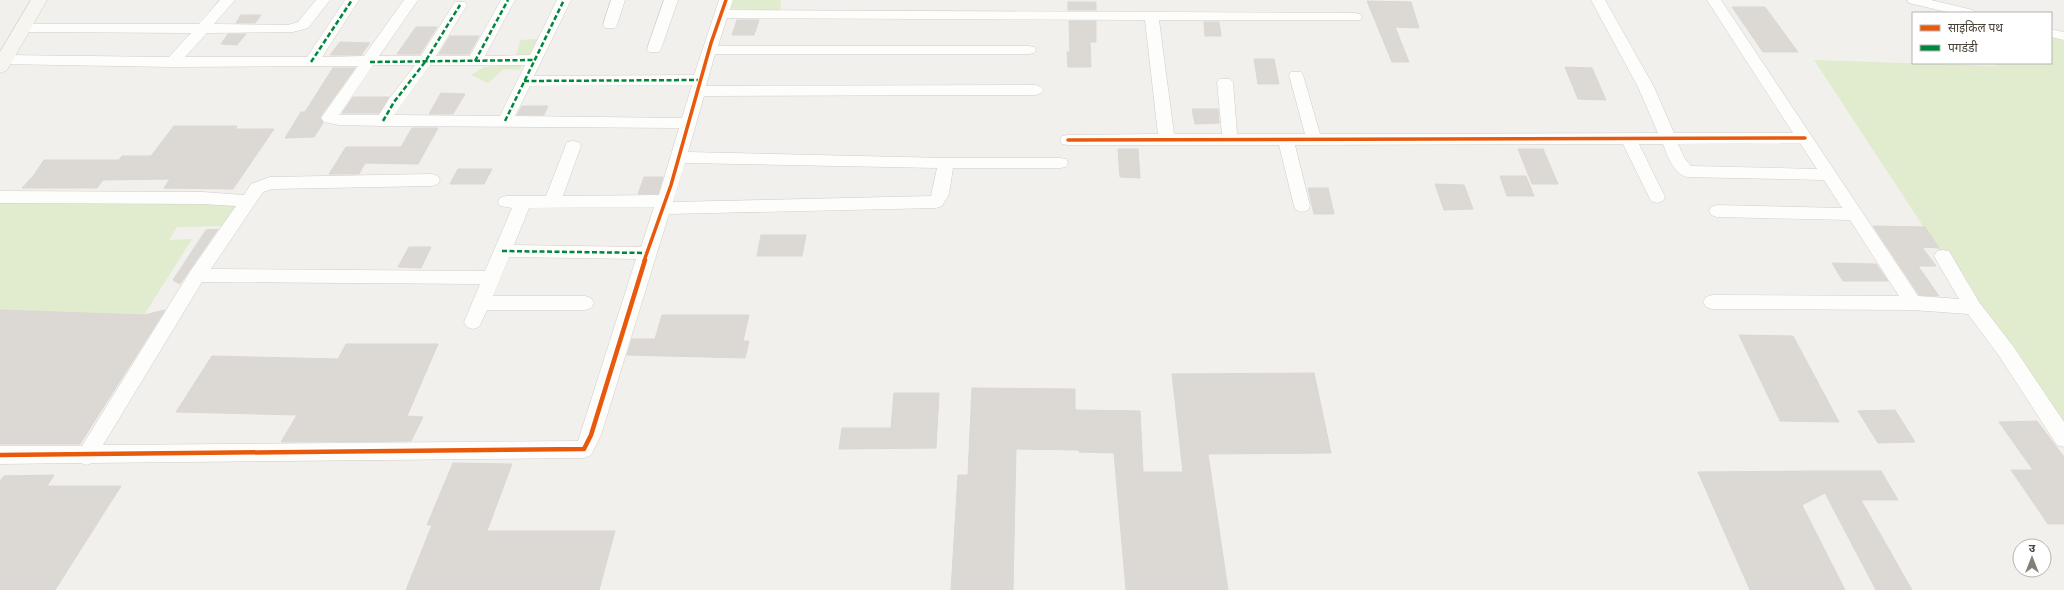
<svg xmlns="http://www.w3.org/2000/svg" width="2064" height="590" viewBox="0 0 2064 590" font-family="Roboto,'Noto Sans Devanagari',sans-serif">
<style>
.green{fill:#e1ecce}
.building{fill:#dcd9d5;stroke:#dbd7d3}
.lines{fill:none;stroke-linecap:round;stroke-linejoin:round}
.street-casing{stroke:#d0cecb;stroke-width:1}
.secondary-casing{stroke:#d2cdc4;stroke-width:1}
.street{fill:#fdfdfc;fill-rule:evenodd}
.secondary{fill:#f7f5f0;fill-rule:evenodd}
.quiet{stroke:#00873e;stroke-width:2.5;stroke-dasharray:5 2.5;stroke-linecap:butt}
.cycleway-far1-casing{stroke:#fff;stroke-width:5.5}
.cycleway-casing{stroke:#fff;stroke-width:7}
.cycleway-far1{stroke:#e8590c;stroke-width:3.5}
.cycleway{stroke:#e8590c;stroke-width:4.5}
</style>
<rect width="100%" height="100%" fill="#f2f0ed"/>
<!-- green -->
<g class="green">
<polygon points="726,0 781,0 780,11 724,8"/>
<polygon points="2051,37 2064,41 2064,427 1976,307 1814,60 1997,66 1995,63 2051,63"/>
<polygon points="550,38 526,59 520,70 504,69 488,83 471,75 484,67 514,64 520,40"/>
<polygon points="246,195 227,226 177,227 169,240 192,239 144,315 0,319 0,201"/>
</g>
<!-- building -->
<g class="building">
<polygon points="1367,1 1411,2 1419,28 1395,27 1409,62 1392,62"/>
<rect x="1068" y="2" width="28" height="8"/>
<polygon points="1732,7 1765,7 1798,52 1763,52"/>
<polygon points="241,15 261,15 255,23 236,23"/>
<polygon points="737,20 759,20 754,35 732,35"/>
<polygon points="1069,21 1096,21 1096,42 1090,42 1091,67 1068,67 1067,52 1070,52"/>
<polygon points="1204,22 1219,22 1221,36 1205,36"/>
<polygon points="416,27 437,27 420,54 397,54"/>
<polygon points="228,34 246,34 237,45 221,44"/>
<polygon points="450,36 479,36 469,54 439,54"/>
<polygon points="340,42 370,43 361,55 330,55"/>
<polygon points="1254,59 1274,59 1279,84 1258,84"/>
<polygon points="1565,67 1592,68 1606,100 1578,99"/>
<polygon points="333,68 355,68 320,117 323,123 314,137 285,138 301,112 305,112"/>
<polygon points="441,93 465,94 453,114 429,114"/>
<polygon points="353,97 389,97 379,113 342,113"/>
<polygon points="522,106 548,106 544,115 517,115"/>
<polygon points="1192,109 1218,109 1219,123 1195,124"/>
<polygon points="174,126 237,126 235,129 274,129 233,189 164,188 170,179 103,180 97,188 22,188 34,175 44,160 119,160 122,156 151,156"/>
<polygon points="412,128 438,128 418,164 365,163 359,174 329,174 346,147 401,147"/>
<polygon points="1118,149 1138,149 1140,178 1120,177"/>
<polygon points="1518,149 1543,149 1558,184 1532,184"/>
<polygon points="458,169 492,169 484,184 450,184"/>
<polygon points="1500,176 1526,176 1534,196 1507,196"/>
<polygon points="644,177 663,177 658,194 638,194"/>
<polygon points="1435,184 1464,185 1473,209 1444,210"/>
<polygon points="1308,188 1328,188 1334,214 1314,214"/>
<polygon points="1873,226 1925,227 1939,248 1922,247 1936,266 1918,266 1939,296 1919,295"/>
<polygon points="218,229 180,284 173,280 206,230"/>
<polygon points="761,235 806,235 802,256 757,256"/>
<polygon points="409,247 431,247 421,268 398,267"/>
<polygon points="1832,263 1876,264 1888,281 1843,281"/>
<polygon points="0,310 144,315 165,310 80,444 0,444"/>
<polygon points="662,315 749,315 743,341 749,341 745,358 627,355 632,339 655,339"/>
<polygon points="1739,335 1793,336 1839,422 1780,421"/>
<polygon points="346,344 438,344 407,416 423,417 411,441 281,442 297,415 176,412 212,356 338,359"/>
<polygon points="1314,373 1331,453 1208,454 1228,590 1126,590 1114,453 1079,452 1079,450 1016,449 1013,590 951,590 958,475 968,475 972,388 1075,389 1075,410 1140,411 1143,472 1183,472 1172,374"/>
<polygon points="894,393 939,393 936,448 839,449 842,428 891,428"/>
<polygon points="1895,410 1915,442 1878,443 1858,411"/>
<polygon points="2037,421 2064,457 2064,524 2048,524 2011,470 2033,470 1999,422"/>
<polygon points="453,463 512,464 487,531 615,531 599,590 406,590 432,525 427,525"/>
<polygon points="1814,471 1881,471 1898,500 1861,500 1912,590 1876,590 1825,493 1802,505 1845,590 1750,590 1698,472"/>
<polygon points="54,475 47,486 121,486 55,590 0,590 0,481 4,476"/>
</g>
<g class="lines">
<defs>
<g id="street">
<path d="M220 0H235L214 24 288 25 298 22 316 0H330L308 28 293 32 207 33 185 57H307L345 0H359L322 57 364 56 404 0H418L379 56H421L455 2H465L467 5 436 56H470L501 0H515L485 56 530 55 557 0H571L534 76 694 75 719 0H733L730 10 1355 13 1360 14 1362 17 1360 20H1159L1174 134H1222L1217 82 1220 79H1230L1233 82 1237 134H1305L1289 75 1291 72H1301L1303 75 1320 134 1658 133 1638 87 1591 0H1605L1654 87 1674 133H1793L1707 0H1721L1918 296 1959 299 1934 256 1937 251 1943 250 1949 251 1979 302 2013 346 2064 422V447L2057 445 1999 356 1968 314 1913 310 1712 309 1706 307 1703 302 1706 297 1712 295 1899 296 1850 220 1717 217 1711 215 1709 211 1711 207 1717 205 1842 208 1824 180 1687 177C1673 173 1668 156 1663 144H1639L1665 197 1663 201 1657 203 1651 201 1649 197 1623 144 1295 145 1310 206 1308 210 1302 212 1296 210 1294 206 1279 145H1068L1062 144 1060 140 1062 136 1068 135 1158 134 1145 20 727 18 718 46H1029L1034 47 1036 50 1034 53 1029 54H715L706 86 1036 85 1041 87 1044 90 1041 93 1036 95 704 96 688 152 946 158H1060L1066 159 1068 163 1066 167 1060 168H953L949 194 942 206 936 208 669 214 601 435 591 455 584 458 92 463 86 465 81 463 0 464V446H82L191 270 236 206 203 204 0 203V191L203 192 244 195 251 184 270 177 432 174 438 176 440 180 438 184 432 186 272 189 263 192 211 269 485 271 512 208 500 206 498 202 500 198 506 196H546L567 142 573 141 579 142 581 146 563 196 659 195 679 128 383 126 339 125 324 122 321 118 358 66 173 67 0 64V56L4 55 169 57 191 33 23 32 18 31 16 28 18 25 23 24H199ZM373 65H415L389 99 379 115H339ZM430 65H525L500 116 394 115ZM692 85 682 118 515 116 530 86ZM1800 143 1817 169 1691 166 1685 159 1678 144ZM685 163 937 168 931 196 673 202ZM654 207 641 247 514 245 529 208ZM509 257 636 259 578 441 103 445 202 282 480 284 464 322 467 327 473 329 479 327 487 310H585L591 308 594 303 591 298 585 296H493Z"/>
<polygon points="611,0 625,0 617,25 615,28 605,28 603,25"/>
<polygon points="664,0 678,0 661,49 659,52 649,52 647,49"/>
<polygon points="1907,0 1931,0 1973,10 1975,13 1951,13 1909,3"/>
<polygon points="2051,29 2064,32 2064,40 2051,37"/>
</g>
<polygon id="secondary" points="31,0 47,0 9,67 6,71 0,73 0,52"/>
</defs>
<!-- street casing -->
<use href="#street" class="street-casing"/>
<!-- secondary casing -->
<use href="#secondary" class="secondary-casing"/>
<!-- street -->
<use href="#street" class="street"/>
<!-- secondary -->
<use href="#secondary" class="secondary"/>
<!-- quiet -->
<g class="quiet">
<polyline points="475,61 508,0"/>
<polyline points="311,62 352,0"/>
<polyline points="370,62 535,60"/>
<polyline points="524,81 701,80"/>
<polyline points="383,121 394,102 425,62 460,5"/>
<polyline points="505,121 564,0"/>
<polyline points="502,251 647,253"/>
</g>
<defs>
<g id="cycleway-far1">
<polyline points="1068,140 1805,138"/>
<polyline points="644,261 671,185 711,43 726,0"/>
</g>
<polyline id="cycleway" points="0,455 584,449 591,435 645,260"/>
</defs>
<!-- cycleway-far1 casing -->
<use href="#cycleway-far1" class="cycleway-far1-casing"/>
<!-- cycleway casing -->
<use href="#cycleway" class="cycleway-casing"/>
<!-- cycleway-far1 -->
<use href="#cycleway-far1" class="cycleway-far1"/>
<!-- cycleway -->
<use href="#cycleway" class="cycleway"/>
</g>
<!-- legend -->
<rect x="1912" y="12" width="140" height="52" fill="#ffffff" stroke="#b6b3af"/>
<rect x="1920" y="25" width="20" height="6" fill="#e8590c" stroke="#b6b3af"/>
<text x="1948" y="32" font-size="12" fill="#494238">साइकिल पथ</text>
<rect x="1920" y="45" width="20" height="6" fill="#00873e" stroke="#b6b3af"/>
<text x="1948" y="52" font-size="12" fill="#494238">पगडंडी</text>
<!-- north arrow -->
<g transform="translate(2032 558)"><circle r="19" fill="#ffffff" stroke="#b6b3af"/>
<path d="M0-3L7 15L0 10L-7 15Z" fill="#847f77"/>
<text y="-6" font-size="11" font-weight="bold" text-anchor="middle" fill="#494238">उ</text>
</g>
</svg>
